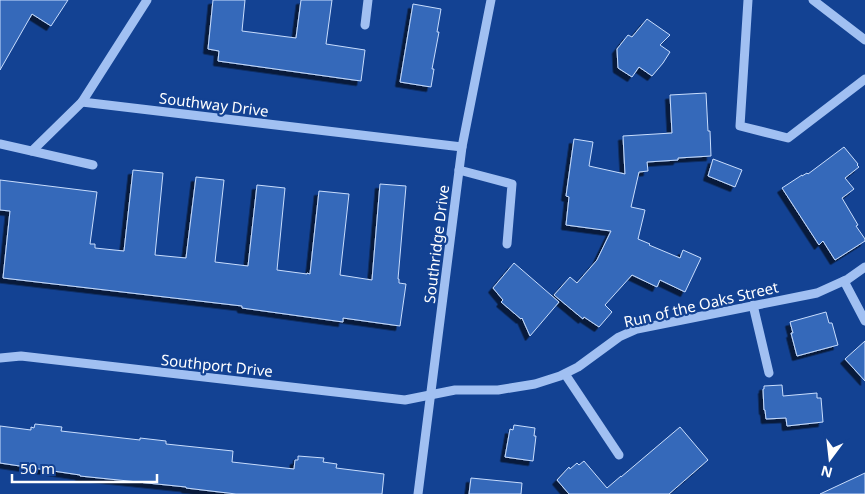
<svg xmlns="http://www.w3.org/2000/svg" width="865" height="494" viewBox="0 0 865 494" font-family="'Noto Sans',sans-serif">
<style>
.building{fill:#3669ba;stroke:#c8ddfd;filter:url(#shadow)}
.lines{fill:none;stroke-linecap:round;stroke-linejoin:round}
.minor{stroke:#a1c0f2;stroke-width:9}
.labels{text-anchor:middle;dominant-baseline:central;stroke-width:4.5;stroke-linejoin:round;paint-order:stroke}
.street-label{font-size:15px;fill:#fff;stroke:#134293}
</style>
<defs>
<filter id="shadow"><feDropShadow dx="-4.5" dy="4.5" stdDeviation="0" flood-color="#0009"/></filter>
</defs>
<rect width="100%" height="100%" fill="#134293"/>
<!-- building -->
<g class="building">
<polygon points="0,0 68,0 51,26 32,14 0,70"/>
<polygon points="213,0 245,0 242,31 296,38 301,0 332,0 326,44 365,50 361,81 218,61 219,51 208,49"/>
<polygon points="413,4 441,9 437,32 439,32 432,69 434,69 431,87 400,82"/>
<polygon points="647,19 670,35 660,45 670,52 663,63 652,76 639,67 632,77 618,68 617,49 628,35 632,37"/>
<polygon points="706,93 708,131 710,131 711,156 678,158 678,160 647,162 648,171 639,172 631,207 645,210 638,239 650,244 649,245 680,258 683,250 701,258 685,292 660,280 657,287 632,275 605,305 612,312 599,327 584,317 583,319 554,295 570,277 577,283 597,260 611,231 566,225 569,197 566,196 574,139 593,142 589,166 625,174 623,136 672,133 670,95"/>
<polygon points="844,147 858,164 857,165 859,167 845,178 854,189 842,198 858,225 856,226 865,239 865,241 835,260 823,241 819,245 782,188 802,175 802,176 807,173 808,174"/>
<polygon points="713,159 742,170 735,187 708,176"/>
<polygon points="133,170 163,173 155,255 186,258 196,177 224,180 215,262 248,266 257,185 285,188 277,270 307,274 307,273 310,274 319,191 349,194 340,275 372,280 380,184 406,186 398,279 399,279 399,283 406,284 400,326 343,318 343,322 242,308 242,306 3,278 10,211 0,210 0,180 97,192 90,244 95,244 95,248 124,251"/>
<polygon points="514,263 559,302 530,336 522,318 521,319 501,302 503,300 493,288"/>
<polygon points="826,312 829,323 832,323 838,345 797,356 791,333 793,333 790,322"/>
<polygon points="865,341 865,381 845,359"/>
<polygon points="782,385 783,396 817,393 817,398 821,398 823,422 787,426 786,418 766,419 765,410 764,410 763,389 764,389 764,386"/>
<polygon points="35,424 62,427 61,431 140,440 140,438 166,441 166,444 233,451 232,462 294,469 295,460 298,460 298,456 324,458 323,462 337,464 336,468 384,474 382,494 236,494 186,488 186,487 80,476 80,475 0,463 0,426 31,430 31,427 34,428"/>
<polygon points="514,425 535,428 534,436 536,436 533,461 505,457 510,429 513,430"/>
<polygon points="680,427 708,460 669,494 569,494 557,480 569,467 570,469 577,463 579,465 584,461 607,488 621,476 621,477"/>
<polygon points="865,473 865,494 820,494"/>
<polygon points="471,478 522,483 521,494 469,494"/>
</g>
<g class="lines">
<!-- minor -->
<g class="minor">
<polyline points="147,0 82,102 462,147"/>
<polyline points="748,0 740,126 788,138 865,79"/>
<polyline points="813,0 865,40"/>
<polyline points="365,25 368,0"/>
<polyline points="0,144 93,165"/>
<polyline points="32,151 82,102"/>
<polyline points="459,170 512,184 507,244"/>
<polyline points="844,281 865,321"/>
<polyline points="753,305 769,373"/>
<polyline points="0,358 21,356 405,400 455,390 498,390 535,384 560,376 578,367 619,337 637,329 817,293 848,279 865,267"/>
<polyline points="565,374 619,455"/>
<polyline points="418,494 462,147 491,0"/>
</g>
</g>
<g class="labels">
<!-- street labels -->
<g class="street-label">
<text transform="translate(214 104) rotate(7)">Southway Drive</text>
<text transform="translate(436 244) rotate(-83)">Southridge Drive</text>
<text transform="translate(701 304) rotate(-13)">Run of the Oaks Street</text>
<text transform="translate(217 365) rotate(6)">Southport Drive</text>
</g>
</g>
<!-- north arrow -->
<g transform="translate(830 459) rotate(195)" stroke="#134293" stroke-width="4" paint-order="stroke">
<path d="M0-4L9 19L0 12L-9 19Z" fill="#ffffff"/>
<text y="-8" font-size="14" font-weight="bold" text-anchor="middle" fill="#ffffff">N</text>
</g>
<!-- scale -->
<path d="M12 474v8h145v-8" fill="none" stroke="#ffffff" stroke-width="2.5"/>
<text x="20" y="474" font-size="15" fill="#ffffff" stroke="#134293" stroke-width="4" paint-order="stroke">50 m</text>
</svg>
